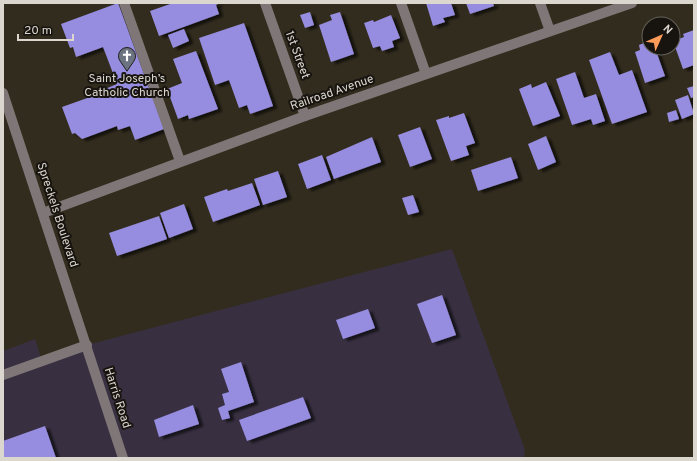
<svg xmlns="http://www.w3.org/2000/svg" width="697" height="461" viewBox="0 0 697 461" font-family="Overpass,sans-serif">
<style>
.industrial{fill:#383041}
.building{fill:#968de0;filter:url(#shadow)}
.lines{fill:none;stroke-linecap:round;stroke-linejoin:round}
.minor{stroke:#7f7677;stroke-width:10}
.labels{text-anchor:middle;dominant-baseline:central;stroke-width:4;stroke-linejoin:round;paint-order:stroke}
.street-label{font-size:12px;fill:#dbd6ce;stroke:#17140f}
.poi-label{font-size:12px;fill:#dbd6ce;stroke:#17140f}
</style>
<defs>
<filter id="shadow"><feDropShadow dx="4.5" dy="2.5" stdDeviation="1" flood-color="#0009"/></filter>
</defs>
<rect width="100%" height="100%" fill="#322c1e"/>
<!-- industrial -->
<polygon class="industrial" points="452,249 525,450 524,458 3,458 3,351 35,339 42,361 87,345"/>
<!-- building -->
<g class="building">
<polygon points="118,3 164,129 135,140 130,126 118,130 117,126 82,139 75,133 72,134 62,107 107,91 105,89 117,84 103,47 76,57 73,47 70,48 61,24"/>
<polygon points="173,3 220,3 216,5 219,14 159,36 150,11"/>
<polygon points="426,3 451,3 455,15 443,18 445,22 433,26"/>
<polygon points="466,3 493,3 494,6 470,14"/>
<polygon points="310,12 314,25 305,28 300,15"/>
<polygon points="340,12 354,54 331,62 319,25 332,20 330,15"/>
<polygon points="391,15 400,38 392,41 394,47 382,51 380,46 373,48 364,23 373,20 374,22"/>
<polygon points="244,23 273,106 250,114 247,105 239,108 229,80 215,85 199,38"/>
<polygon points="184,29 189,41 173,48 168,35"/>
<polygon points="694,30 694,65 683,69 673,41 684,37 683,34"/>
<polygon points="649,41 649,48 655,48 665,76 645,83 635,52 640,50 639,45"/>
<polygon points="196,51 218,109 189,119 188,115 178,119 167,89 182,83 173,59"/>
<polygon points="610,52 619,75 632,70 647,112 612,124 589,60"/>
<polygon points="575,72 584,98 596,94 605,121 593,125 591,119 572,125 556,79"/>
<polygon points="546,82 560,116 533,126 519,89 531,84 532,88"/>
<polygon points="694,86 694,97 691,98 687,88"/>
<polygon points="688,95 694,114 682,119 675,100"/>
<polygon points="676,110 679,119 669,122 667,113"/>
<polygon points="464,113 475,143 466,146 469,155 451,161 436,120 449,116 449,118"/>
<polygon points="420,127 432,159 410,167 398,135"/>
<polygon points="546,136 556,162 538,170 528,144"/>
<polygon points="372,137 381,162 334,179 326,157"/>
<polygon points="322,155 331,180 307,189 298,164"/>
<polygon points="511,157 518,178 478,191 471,170"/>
<polygon points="278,171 287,197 263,205 254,179"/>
<polygon points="252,183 260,205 213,222 204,197 227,189 228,191"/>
<polygon points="413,195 419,212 408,215 402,198"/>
<polygon points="184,204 193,229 169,238 160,213"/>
<polygon points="159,216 167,239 117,256 109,233"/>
<polygon points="442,295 456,335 432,343 417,304"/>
<polygon points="368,309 375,328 343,339 336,320"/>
<polygon points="241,362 254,402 228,411 230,418 222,420 218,408 225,405 222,394 229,392 221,369"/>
<polygon points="303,397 311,418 247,441 239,420"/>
<polygon points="193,405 199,424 159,437 154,420"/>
<polygon points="45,426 56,458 3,458 3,441"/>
</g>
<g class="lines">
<!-- minor -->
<g class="minor">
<polyline points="124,3 180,161"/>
<polyline points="265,3 305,116"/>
<polyline points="401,3 426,74"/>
<polyline points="540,3 550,31"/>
<polyline points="3,93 123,458"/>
<polyline points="43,213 305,116 632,3"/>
<polyline points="3,375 87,345"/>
</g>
</g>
<!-- icons -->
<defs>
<symbol id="church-pin" viewBox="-11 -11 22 30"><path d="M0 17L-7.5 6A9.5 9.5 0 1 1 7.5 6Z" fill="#6b7280" stroke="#17140f"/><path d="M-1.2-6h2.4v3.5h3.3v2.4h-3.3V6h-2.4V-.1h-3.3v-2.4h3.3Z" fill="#fff"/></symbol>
</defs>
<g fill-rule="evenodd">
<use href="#church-pin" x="117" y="46" width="20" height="27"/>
</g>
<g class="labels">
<!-- street labels -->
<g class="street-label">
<text transform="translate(297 55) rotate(70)">1st Street</text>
<text transform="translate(332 93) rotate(-19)">Railroad Avenue</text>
<text transform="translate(57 215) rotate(72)">Spreckels Boulevard</text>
<text transform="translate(117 398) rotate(72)">Harris Road</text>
</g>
<!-- poi labels -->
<g class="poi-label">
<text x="127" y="79">Saint Joseph’s<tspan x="127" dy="14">Catholic Church</tspan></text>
</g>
</g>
<!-- border -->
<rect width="697" height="461" fill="none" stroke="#dbd6ce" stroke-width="8"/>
<!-- north arrow -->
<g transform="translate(661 36) rotate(45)"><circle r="19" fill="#17140f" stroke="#65625b"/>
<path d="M0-3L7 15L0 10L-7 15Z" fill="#fe9b59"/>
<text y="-6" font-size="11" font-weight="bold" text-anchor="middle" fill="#dbd6ce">N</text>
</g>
<!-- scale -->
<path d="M18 34v6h55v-6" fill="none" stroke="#dbd6ce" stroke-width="2"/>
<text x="24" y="34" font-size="12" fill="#dbd6ce" stroke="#17140f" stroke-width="3" paint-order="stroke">20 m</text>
</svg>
